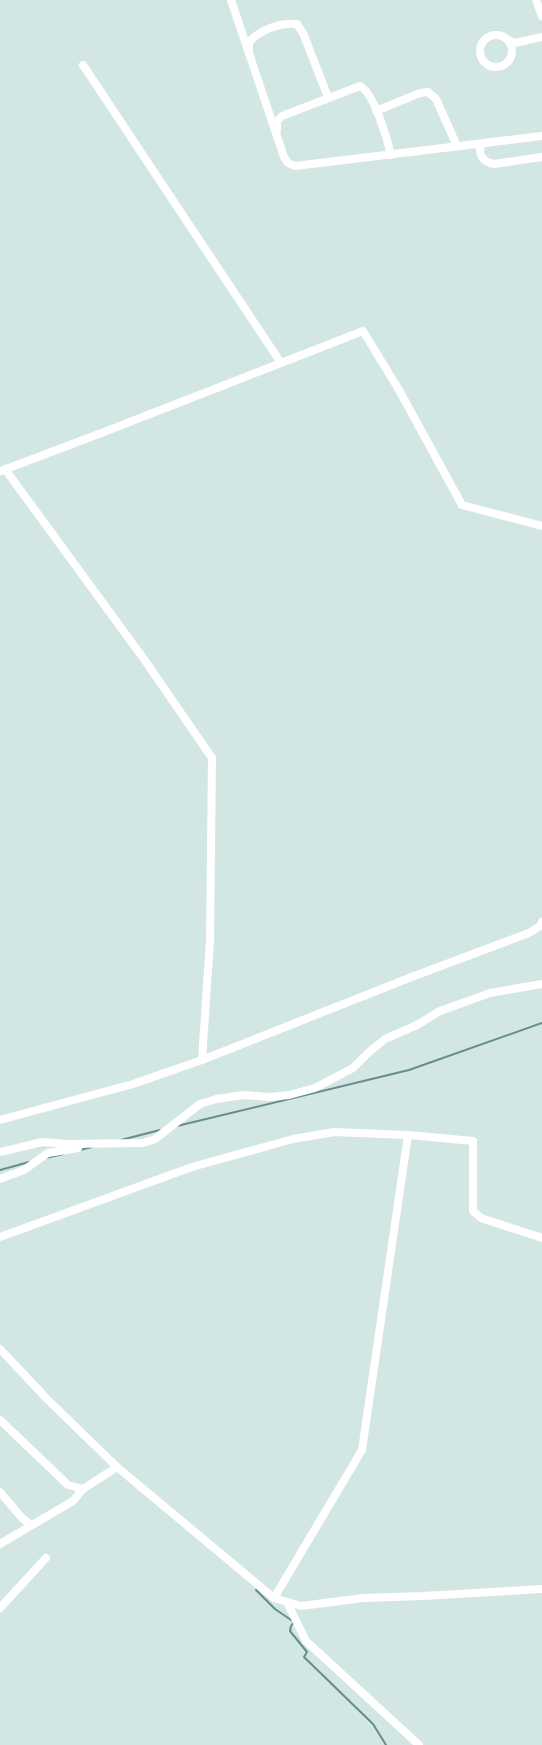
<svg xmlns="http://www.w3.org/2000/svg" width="542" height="1745" viewBox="0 0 542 1745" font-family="Commissioner,sans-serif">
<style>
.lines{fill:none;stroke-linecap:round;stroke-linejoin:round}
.stream{stroke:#668d8a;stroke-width:2}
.minor{stroke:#fff;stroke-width:8}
</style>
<rect width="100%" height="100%" fill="#d2e6e4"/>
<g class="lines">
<!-- stream -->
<g class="stream">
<polyline points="177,1126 409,1070 542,1023"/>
<polyline points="121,1140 160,1130"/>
<polyline points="80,1150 92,1147"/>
<polyline points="46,1158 63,1154"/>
<polyline points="0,1170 29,1162"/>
<polyline points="256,1590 275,1609 294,1622 291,1626 290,1631 307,1652 304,1657 373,1724 386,1745"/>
</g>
<!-- minor -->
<g class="minor">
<polyline points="231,0 284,157 288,163 295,166 542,136"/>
<polyline points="536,0 542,16"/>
<circle cx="496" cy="51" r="16"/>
<polyline points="508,40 515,43 542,37"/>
<path d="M249 49V42C260 30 280 22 297 24L303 33 328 97"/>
<polyline points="83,65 281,363 363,331 399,390 462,505 542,526"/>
<polyline points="376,111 420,93 428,92 436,99 457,146"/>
<path d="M277 130V121L282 116 360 86C374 93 387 138 391 155"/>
<path d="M481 144C478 154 482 162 494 164L542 157"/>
<polyline points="5,469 146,662 212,758 210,940 202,1060 409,978 529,933 540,926 542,922"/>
<polyline points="1,471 104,432 281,363"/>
<polyline points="0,1120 133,1084 202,1060"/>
<polyline points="0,1152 42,1142 67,1144 143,1143 155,1139 200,1104 216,1099 244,1095 270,1097 289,1095 315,1088 353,1068 368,1053 385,1039 417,1025 440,1011 490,993 542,984"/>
<polyline points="0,1179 24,1170 48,1153 78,1148"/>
<polyline points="0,1237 192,1167 293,1139 334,1132 408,1135 473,1141 473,1211 481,1218 542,1238"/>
<polyline points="0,1349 48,1400 117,1467 274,1598 301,1606 363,1598 423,1596 542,1589"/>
<polyline points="0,1420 68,1485 83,1489"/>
<polyline points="0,1492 22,1518 31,1525"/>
<polyline points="0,1544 73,1501 83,1489 117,1467"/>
<polyline points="274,1598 362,1450 408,1135"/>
<polyline points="288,1604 306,1641 419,1745"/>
<polyline points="0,1608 46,1558"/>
</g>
</g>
</svg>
